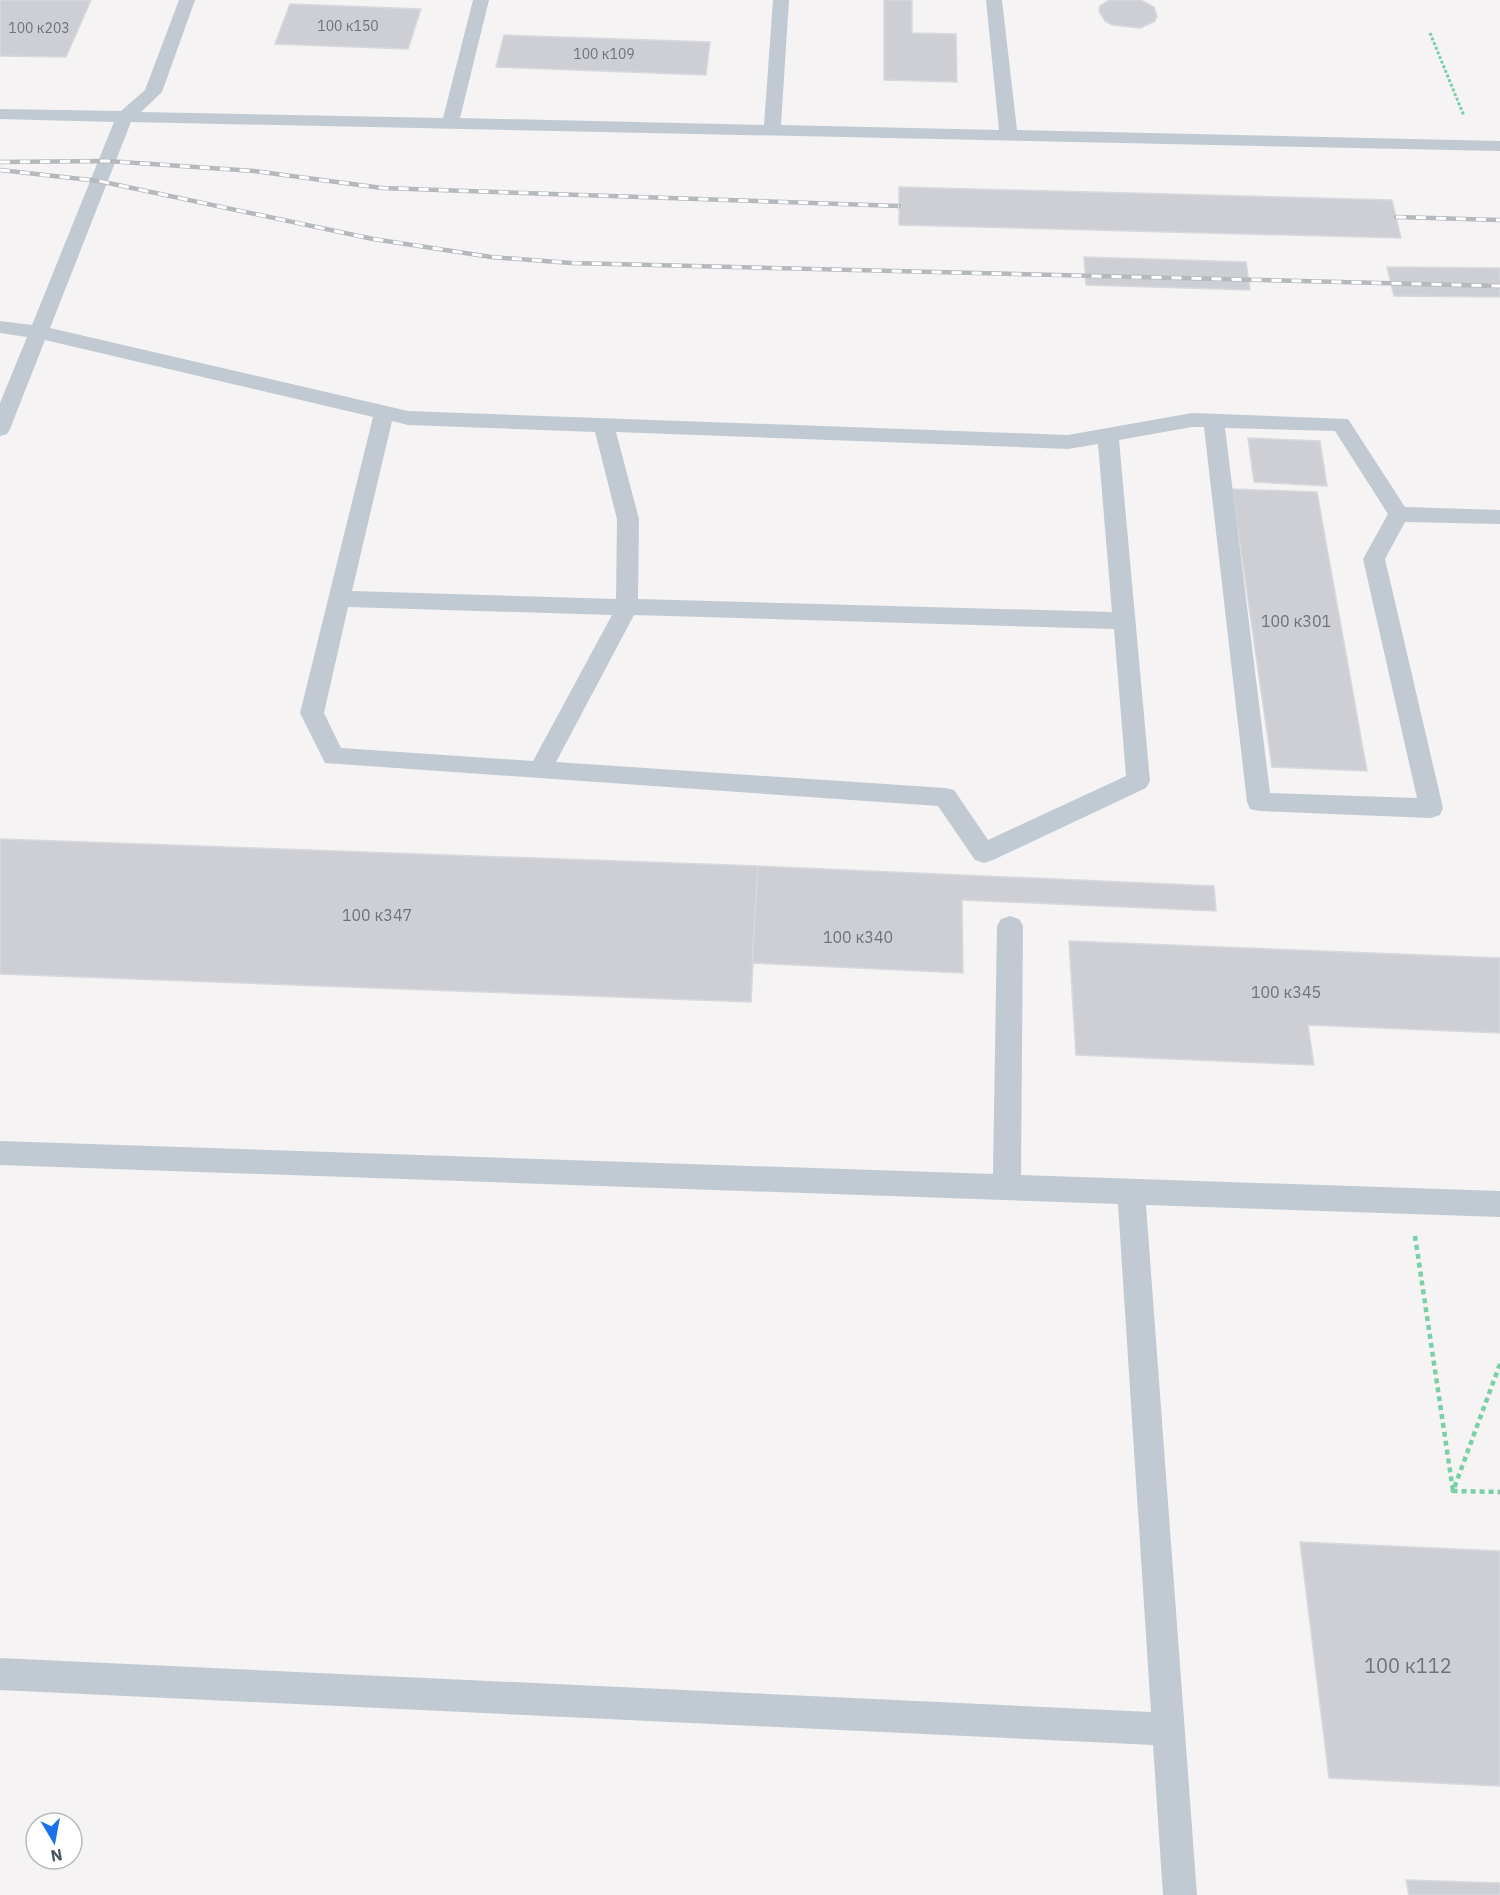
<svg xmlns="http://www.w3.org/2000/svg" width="1500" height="1895" viewBox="0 0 1500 1895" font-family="'IBM Plex Sans',sans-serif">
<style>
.building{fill:#cdcfd5;stroke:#d7d9de;stroke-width:1.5}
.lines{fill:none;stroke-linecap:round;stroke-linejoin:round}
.path-far1{stroke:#7ad0a6;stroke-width:3;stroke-dasharray:3 2;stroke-linecap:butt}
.path{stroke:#7ad0a6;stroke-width:4.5;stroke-dasharray:5 4;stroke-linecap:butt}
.lane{fill:#c1cad2;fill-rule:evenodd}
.rail-casing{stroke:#b5b8bd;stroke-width:4.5}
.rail{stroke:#fff;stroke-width:3;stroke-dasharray:10;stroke-linecap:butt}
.labels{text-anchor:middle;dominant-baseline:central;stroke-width:6;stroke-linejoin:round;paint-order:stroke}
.far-number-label{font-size:14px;fill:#6b747e}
.number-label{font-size:16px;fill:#6b747e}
.near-number-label{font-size:20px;fill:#6b747e}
</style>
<rect width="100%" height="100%" fill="#f5f3f3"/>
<!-- building -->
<g class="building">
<polygon points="0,0 91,0 66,57 0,56"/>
<polygon points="884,0 912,0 912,33 956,34 957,82 884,80"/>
<polygon points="1109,0 1141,0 1154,7 1157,17 1154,22 1140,28 1112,25 1105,21 1099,11 1100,6"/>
<polygon points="290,4 421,9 408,49 275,44"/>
<polygon points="504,35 710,42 706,75 496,67"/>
<polygon points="899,187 1392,200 1401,238 899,225"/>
<polygon points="1084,257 1246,262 1250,290 1086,285"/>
<polygon points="1387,267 1500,268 1500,297 1394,296"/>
<polygon points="1248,438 1320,441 1327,486 1254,482"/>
<polygon points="1232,489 1317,492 1367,771 1272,767"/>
<polygon points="0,839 758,866 751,1002 0,974"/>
<polygon points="758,866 1214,886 1216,911 962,900 963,973 752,963"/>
<polygon points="1069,941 1500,958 1500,1033 1308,1025 1314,1065 1076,1055"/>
<polygon points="1300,1542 1500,1551 1500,1786 1329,1778"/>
<polygon points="1406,1880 1500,1883 1500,1895 1409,1895"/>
</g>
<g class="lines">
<!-- path-far1 -->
<polyline class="path-far1" points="1430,33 1464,116"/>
<!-- path -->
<g class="path">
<polyline points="1415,1236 1453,1491"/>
<polyline points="1500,1364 1453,1491 1500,1492"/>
</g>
<!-- lane -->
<g class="lane">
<path d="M179 0H195L162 92 141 112 443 118 473 0H489L460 118 764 125 773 0H789L781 125 999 130 986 0H1002L1017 130 1500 141V151L131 122 50 328 408 411 1068 435 1192 413 1348 419 1405 507 1500 510V524L1405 522 1385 559 1443 808 1440 815 1431 818 1259 811 1250 809 1247 802 1204 427H1192L1119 440 1150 781 1146 788 993 860 984 863 975 860 938 806 325 763 300 713 373 417 45 340 10 429 7 434 0 436V403L27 337 0 333V321L32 325 114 122 0 119V109L121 111 145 90ZM392 421 408 425 595 432 617 519 616 599 352 591ZM1225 428 1335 431 1388 514 1363 559 1417 798 1270 793ZM616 432 1068 449 1098 444 1112 612 638 599 639 519ZM348 607 612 615 533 761 341 748 324 713ZM634 615 1114 629 1126 776 988 840 954 790 945 788 556 762Z"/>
<polygon points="1010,916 1019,919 1023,926 1021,1175 1500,1191 1500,1217 1146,1205 1197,1895 1163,1895 1153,1745 0,1690 0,1658 1151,1712 1118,1204 0,1165 0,1141 993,1174 997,926 1001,919"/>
</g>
<defs>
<g id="rail">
<polyline points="0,162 107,161 254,171 382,188 899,206"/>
<polyline points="0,170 99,181 373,239 491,257 571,263 1500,286"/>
<polyline points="1396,217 1500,220"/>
</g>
</defs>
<!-- rail casing -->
<use href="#rail" class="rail-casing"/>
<!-- rail -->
<use href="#rail" class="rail"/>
</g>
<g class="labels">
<!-- far-number labels -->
<g class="far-number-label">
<text x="348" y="26">100 к150</text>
<text x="39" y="28">100 к203</text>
<text x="604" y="54">100 к109</text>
</g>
<!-- number labels -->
<g class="number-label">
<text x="1296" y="621">100 к301</text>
<text x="377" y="915">100 к347</text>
<text x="858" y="937">100 к340</text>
<text x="1286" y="992">100 к345</text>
</g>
<!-- near-number labels -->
<g class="near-number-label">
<text x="1408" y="1665">100 к112</text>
</g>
</g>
<!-- north arrow -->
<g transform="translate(54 1841) rotate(170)"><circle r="28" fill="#ffffff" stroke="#b7bbc0" stroke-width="1.5"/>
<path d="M0-4.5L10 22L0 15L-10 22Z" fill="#1a73e8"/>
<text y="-9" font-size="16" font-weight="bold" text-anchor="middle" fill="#4a5661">N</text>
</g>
</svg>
